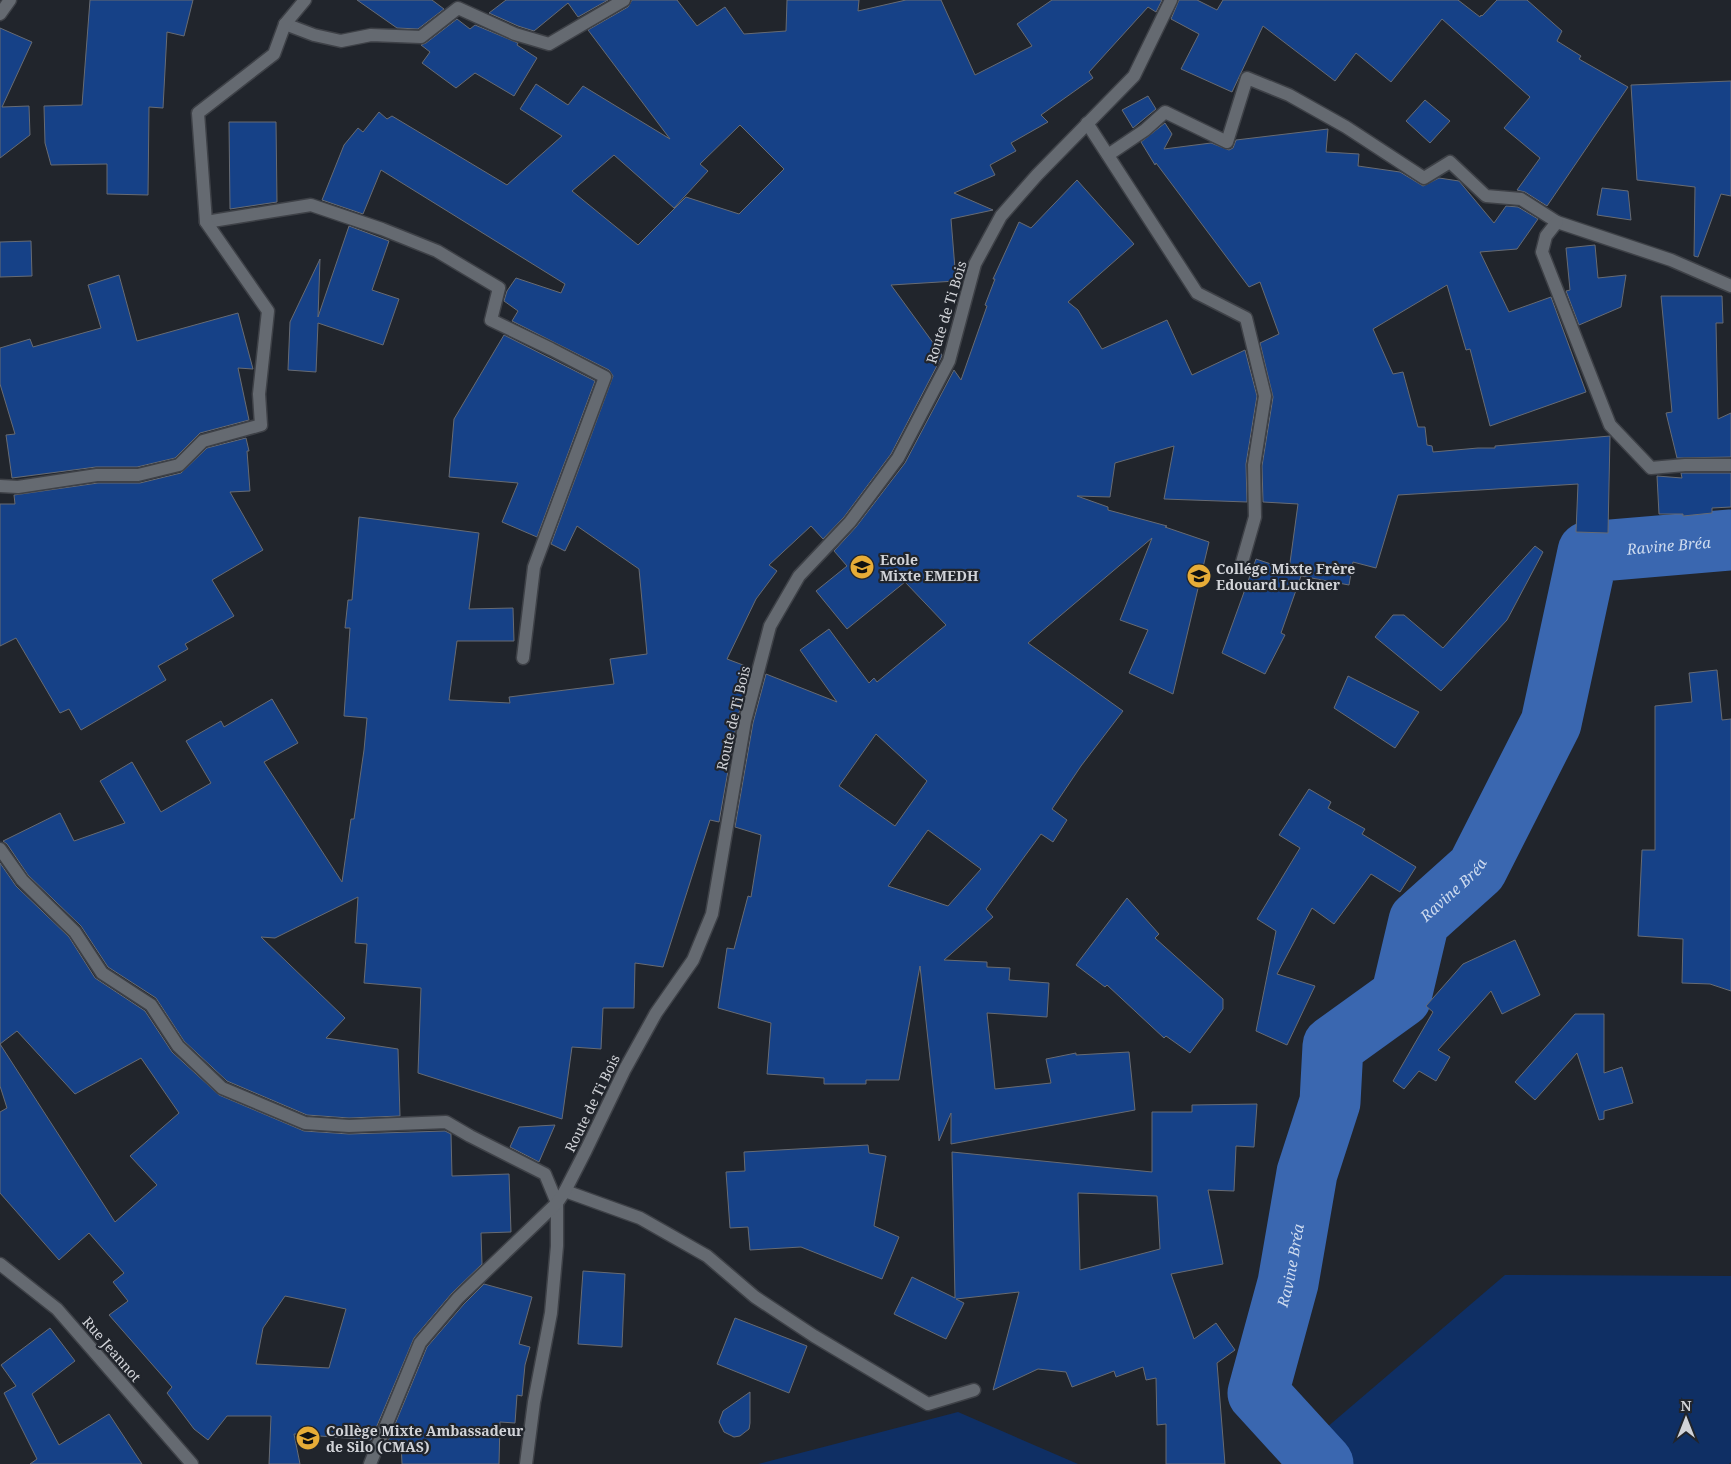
<svg xmlns="http://www.w3.org/2000/svg" width="1731" height="1464" viewBox="0 0 1731 1464" font-family="'Noto Serif',serif">
<style>
.green{fill:#0f2f64}
.lines{fill:none;stroke-linecap:round;stroke-linejoin:round}
.river{stroke:#3a67b0;stroke-width:61}
.building{fill:#164187;stroke:#676b73;fill-rule:evenodd}
.minor-casing{stroke:#3e4147;stroke-width:15}
.minor{stroke:#656a71;stroke-width:12}
.labels{text-anchor:middle;dominant-baseline:central;stroke-width:4.5;stroke-linejoin:round;paint-order:stroke}
.street-label{font-size:14px;fill:#d1d3d8;stroke:#21252c}
.poi-label{font-size:14px;font-weight:bold;fill:#d1d3d8;stroke:#21252c;text-anchor:start}
.water-label{font-size:15px;font-style:italic;fill:#cedbef;stroke:#21252c}
</style>
<rect width="100%" height="100%" fill="#21252c"/>
<!-- green -->
<g class="green">
<polygon points="1505,1275 1731,1276 1731,1462 1729,1464 1284,1464"/>
<polygon points="958,1412 1078,1464 758,1464"/>
</g>
<g class="lines">
<!-- river -->
<path class="river" id="s1" d="M1323 1464 1258 1393 1288 1283 1307 1173 1330 1102 1333 1046 1401 997 1419 921 1477 869 1551 723 1588 552 1731 540"/>
</g>
<!-- building -->
<g class="building">
<polygon points="90,0 193,0 184,36 167,32 163,108 149,107 148,195 107,194 107,164 51,165 45,143 44,106 82,105"/>
<polygon points="357,0 432,0 444,9 418,29 397,28"/>
<polygon points="506,0 608,0 578,17 568,3 534,31 518,26 489,13"/>
<path d="M632 0H677L697 26 725 7 744 34 786 31 787 0H859L858 11 906 0H941L975 75 1032 46 1017 24 1052 0H1162L1156 12 1148 7 1089 72 1093 78 1041 115 1048 122 1011 143 1016 151 990 165 995 175 954 193 993 210 951 219 956 281 891 285 942 355 941 358 891 454 844 517 823 539 811 526 769 565 777 571 756 599 727 659 751 668 737 720 719 822 710 820 663 967 635 963 634 1008H603L601 1049 572 1047 562 1119 418 1073 421 988 364 983 367 944 355 943 358 897 275 938 261 937 345 1018 326 1038 398 1049 400 1116 349 1118 307 1115 227 1081 184 1041 156 998 108 967 81 926 28 875 7 844 3 841 60 813 74 841 125 823 100 781 132 762 161 812 211 783 186 741 221 721 224 727 272 699 298 743 264 762 342 882 351 819H354L364 750 367 718 344 716 350 628H345L348 600H352L359 517 479 533 469 609 513 608 514 641H457L449 700 510 703 509 697 614 684 610 659 647 654 639 569 577 526 565 551 551 544 613 376 609 370 512 321 518 311 504 301 507 291 516 278 561 293 565 284 381 170 363 214 322 200 344 145 358 128 363 132 379 112 387 119 392 116 507 185 562 136 520 109 536 84 568 105 583 86 670 139 588 30 628 7ZM740 125 784 169 739 214 686 197 638 245 572 191 614 155 674 208 708 171 700 164Z"/>
<polygon points="1179,0 1197,0 1217,10 1223,0 1458,0 1480,17 1481,15 1482,16 1497,0 1527,0 1562,31 1557,41 1581,56 1579,59 1628,87 1547,206 1525,192 1517,190 1540,158 1504,128 1530,97 1442,19 1391,82 1356,53 1335,81 1263,26 1232,92 1181,69 1199,34 1171,19"/>
<polygon points="457,19 470,29 475,25 518,43 517,45 537,58 514,96 475,73 456,88 422,63 430,52 421,45 426,43"/>
<polygon points="0,28 32,42 2,107 29,106 30,135 0,158"/>
<polygon points="1731,81 1731,196 1721,194 1698,257 1694,256 1695,187 1637,180 1631,85"/>
<polygon points="1148,96 1156,109 1133,128 1122,110"/>
<polygon points="1425,100 1450,121 1430,143 1406,121"/>
<polygon points="229,122 276,122 277,202 230,209"/>
<polygon points="1165,123 1172,134 1164,149 1211,143 1229,150 1233,148 1236,140 1328,129 1326,152 1359,154 1358,166 1400,172 1423,186 1439,178 1459,181 1494,223 1506,206 1518,207 1538,219 1517,249 1480,252 1509,312 1551,297 1586,392 1490,426 1470,349 1466,350 1447,285 1373,329 1393,374 1403,372 1418,427 1425,427 1427,445 1432,446 1433,452 1478,448 1495,448 1495,446 1610,436 1608,533 1576,532 1578,484 1398,495 1376,568 1353,562 1349,585 1301,576 1281,633 1285,635 1265,674 1222,653 1256,559 1289,570 1298,504 1263,502 1262,466 1273,397 1260,343 1279,334 1260,282 1249,287 1156,163 1155,165 1141,142"/>
<path d="M1077 180 1134 244 1068 302 1078 310 1102 349 1167 320 1192 375 1245 350 1257 396 1246 464 1247 502 1164 499 1174 446 1115 463 1110 497 1077 496 1108 507V510L1167 526 1165 527 1209 542 1173 694 1129 673 1148 630 1120 620 1152 538 1028 643 1123 711 1081 766 1052 809 1067 820 1053 842 1041 834 986 909 993 917 944 960 987 962V967L1010 968 1009 980 1049 983 1047 1017 987 1013 995 1089 1051 1083 1046 1059 1076 1053V1055L1129 1052 1135 1110 951 1144V1113L939 1141 920 966 899 1080H866V1084H824V1078L767 1074 771 1023 718 1008 727 948 734 949 748 896 751 897 761 835 735 827 753 723 766 674 837 702 800 650 829 629 869 683 874 678 877 682 946 625 905 582 847 629 816 591 847 566 834 551 856 527 905 463 954 370 961 380 987 306 985 305 995 279H993L1019 222 1031 228ZM876 734 927 781 895 826 839 786ZM928 830 981 869 948 906 888 886Z"/>
<polygon points="1602,188 1628,191 1631,220 1597,215"/>
<polygon points="349,226 389,241 372,290 399,299 383,345 318,323 316,372 288,370 290,322 320,259 318,317"/>
<polygon points="31,241 32,276 0,277 0,242"/>
<polygon points="1595,245 1598,278 1626,275 1621,307 1579,325 1566,291 1570,290 1566,248"/>
<polygon points="119,275 137,341 238,313 253,369 238,368 249,420 200,433 175,458 137,467 96,467 12,478 6,435 15,434 0,384 0,348 30,339 33,347 101,328 88,285"/>
<polygon points="1661,296 1722,296 1723,323 1716,323 1718,419 1731,413 1731,457 1677,458 1666,413 1672,412"/>
<polygon points="504,335 595,381 537,537 502,522 518,483 449,477 454,419"/>
<polygon points="246,438 249,451 247,451 250,491 230,492 263,550 212,580 234,616 185,644 188,649 158,666 166,680 81,730 69,709 60,713 16,638 0,646 0,504 15,504 14,495 98,483 140,483 181,473 207,448"/>
<polygon points="1681,473 1731,473 1731,507 1712,508 1712,513 1683,516 1683,514 1659,514 1657,476 1682,478"/>
<polygon points="1535,546 1543,552 1507,620 1441,691 1375,637 1393,615 1404,615 1443,648"/>
<polygon points="1717,670 1722,720 1731,719 1731,991 1710,984 1682,983 1683,939 1638,936 1642,850 1655,850 1655,706 1692,702 1689,673"/>
<polygon points="1348,676 1419,712 1395,748 1334,708"/>
<polygon points="1309,789 1331,802 1328,808 1365,829 1362,834 1416,867 1400,892 1371,874 1334,924 1312,908 1277,974 1315,986 1287,1045 1256,1031 1276,931 1257,919 1300,848 1279,835"/>
<path d="M0 863 16 886 69 937 95 978 145 1011 172 1052 219 1095 304 1131 349 1134 445 1131 451 1134 452 1176 509 1174 511 1232 481 1233 482 1264 452 1293 414 1338 371 1440 294 1434 300 1464H269L271 1416H227L208 1440 194 1429 167 1393 172 1387 109 1315 128 1301 113 1282 124 1273 89 1233 59 1260 0 1193V1112L7 1108 0 1086V1044L115 1222 157 1185 130 1156 179 1113 141 1058 75 1094 17 1031 0 1044ZM285 1296 346 1309 329 1368 256 1364 263 1328Z"/>
<polygon points="1127,898 1159,934 1155,938 1223,999 1223,1009 1190,1053 1166,1036 1164,1038 1107,985 1105,987 1076,965"/>
<polygon points="1515,940 1540,995 1502,1014 1491,991 1438,1050 1450,1057 1436,1081 1419,1071 1404,1089 1393,1081 1433,1012 1426,1006 1463,964"/>
<polygon points="1575,1014 1604,1014 1604,1073 1622,1067 1633,1103 1604,1111 1604,1119 1599,1120 1577,1053 1535,1100 1515,1082"/>
<path d="M1257 1104 1254 1147 1236 1146 1234 1191 1208 1190 1223 1264 1171 1274 1194 1339 1216 1323 1235 1350 1217 1363 1225 1464H1166V1424L1157 1425 1156 1378 1146 1380 1143 1367 1116 1377 1114 1371 1072 1387 1066 1372 1038 1369 993 1390 1019 1292 956 1299 964 1303 946 1339 894 1314 912 1277 955 1298 952 1152 1152 1172V1112H1192V1105ZM1078 1193 1157 1196 1160 1249 1080 1270Z"/>
<polygon points="555,1125 539,1162 510,1147 519,1127"/>
<polygon points="868,1145 869,1153 886,1156 874,1226 899,1237 882,1279 801,1247 750,1250 748,1227 730,1228 726,1172 745,1171 744,1152"/>
<polygon points="583,1271 625,1274 622,1347 578,1344"/>
<polygon points="484,1284 532,1297 519,1344 530,1347 525,1365 522,1396 517,1395 515,1423 500,1422 499,1464 402,1464 401,1442 388,1441 427,1347 464,1304"/>
<polygon points="735,1318 807,1346 789,1393 717,1364"/>
<polygon points="50,1328 75,1361 32,1394 59,1445 109,1414 142,1464 30,1464 37,1459 4,1393 16,1386 1,1365"/>
<polygon points="750,1392 750,1423 749,1429 740,1436 734,1437 724,1432 719,1422 723,1411"/>
</g>
<g class="lines">
<defs>
<g id="minor">
<polyline points="0,14 10,0"/>
<polyline points="285,24 314,35 341,41 371,35 421,37 458,8 515,34 549,44 624,0"/>
<polyline points="1087,123 1197,293 1246,318 1265,396 1254,465 1255,517 1241,566"/>
<polyline points="1108,155 1145,130 1165,112 1227,142 1247,78 1289,95 1346,127 1424,178 1450,162 1486,196 1521,199 1557,222 1671,260 1731,286"/>
<polyline points="206,222 311,205 382,229 437,251 499,288 491,320 551,349 605,377 534,567 523,658"/>
<polyline points="1557,222 1546,236 1542,252 1610,425 1651,468 1685,465 1731,465"/>
<polyline points="0,486 18,487 97,475 138,475 179,465 203,441 261,425 259,394 268,311 206,222 198,113 274,54 285,24 305,0"/>
<polyline points="0,849 22,880 75,932 102,973 151,1005 178,1046 222,1088 305,1123 349,1126 446,1122 470,1136 545,1174 557,1203 557,1246 551,1313 534,1402 526,1464"/>
<polyline points="565,1191 640,1218 707,1256 755,1297 814,1336 928,1404 974,1390"/>
<polyline points="0,1264 57,1309 192,1464"/>
<polyline points="370,1464 420,1343 458,1298 557,1203 565,1191 586,1150 625,1069 656,1013 693,960 712,914 745,721 770,626 799,576 850,522 898,458 949,361 975,264 1001,216 1037,175 1134,76 1171,0"/>
</g>
</defs>
<!-- minor casing -->
<use href="#minor" class="minor-casing"/>
<!-- minor -->
<use href="#minor" class="minor"/>
</g>
<!-- icons -->
<defs>
<symbol id="school-disc" viewBox="-11 -11 22 22"><circle r="9.5" fill="#e7ac37" stroke="#21252c"/><path d="M0-5L7-2L0 1L-7-2ZM-4 1L0 2.5L4 1V4Q0 6-4 4Z" fill="#111"/></symbol>
</defs>
<g fill-rule="evenodd">
<use href="#school-disc" x="848" y="553" width="28" height="28"/>
<use href="#school-disc" x="1185" y="562" width="28" height="28"/>
<use href="#school-disc" x="294" y="1424" width="28" height="28"/>
</g>
<g class="labels">
<!-- street labels -->
<g class="street-label">
<text transform="translate(946 312) rotate(-73)">Route de Ti Bois</text>
<text transform="translate(733 718) rotate(-77)">Route de Ti Bois</text>
<text transform="translate(592 1103) rotate(-64)">Route de Ti Bois</text>
<text transform="translate(112 1349) rotate(49)">Rue Jeannot</text>
</g>
<!-- poi labels -->
<g class="poi-label">
<text x="880" y="559">Ecole<tspan x="880" dy="16">Mixte EMEDH</tspan></text>
<text x="1216" y="568">Collége Mixte Frère<tspan x="1216" dy="16">Edouard Luckner</tspan></text>
<text x="326" y="1430">Collège Mixte Ambassadeur<tspan x="326" dy="16">de Silo (CMAS)</tspan></text>
</g>
<!-- water labels -->
<g class="water-label">
<text stroke="none"><textPath href="#s1" startOffset="1112">Ravine Bréa</textPath></text>
<text stroke="none"><textPath href="#s1" startOffset="661">Ravine Bréa</textPath></text>
<text stroke="none"><textPath href="#s1" startOffset="228">Ravine Bréa</textPath></text>
</g>
</g>
<!-- north arrow -->
<g transform="translate(1686 1419)" stroke="#21252c" stroke-width="4" paint-order="stroke">
<path d="M0-4L9 19L0 12L-9 19Z" fill="#d1d3d8"/>
<text y="-8" font-size="14" font-weight="bold" text-anchor="middle" fill="#d1d3d8">N</text>
</g>
</svg>
